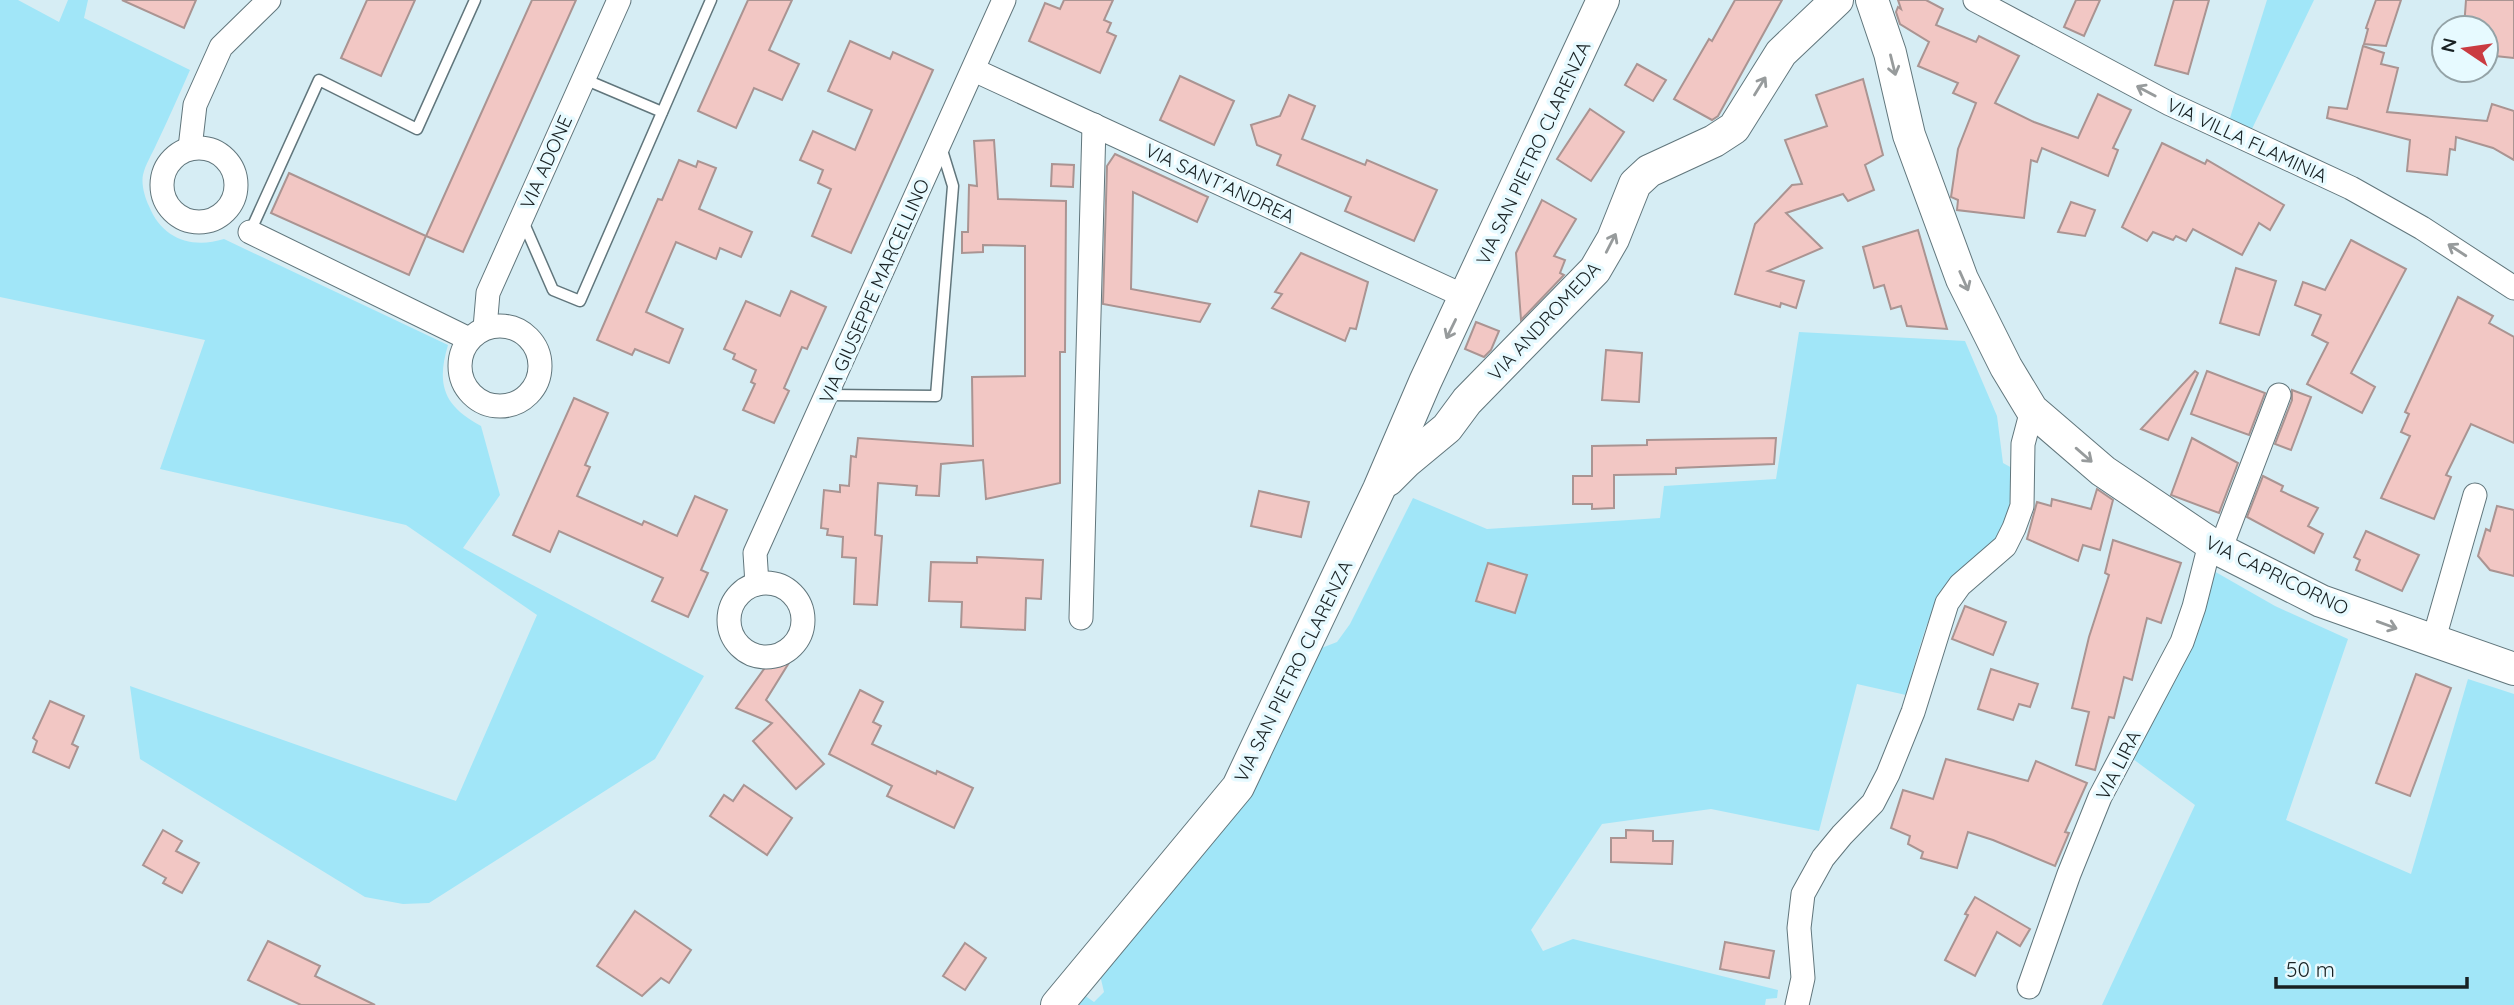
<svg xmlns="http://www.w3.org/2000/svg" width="2514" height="1005" viewBox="0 0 2514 1005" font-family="Quicksand,sans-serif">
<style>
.green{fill:#a1e6f8}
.building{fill:#f2c7c4;stroke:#aa9492;stroke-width:2}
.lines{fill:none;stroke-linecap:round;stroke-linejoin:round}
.lane-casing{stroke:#61767c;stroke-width:13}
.street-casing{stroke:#61767c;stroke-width:25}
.secondary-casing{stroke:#61767c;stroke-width:34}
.lane{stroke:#fff;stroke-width:10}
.street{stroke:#fff;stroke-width:23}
.secondary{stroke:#fff;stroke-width:32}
.oneway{stroke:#979b9c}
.labels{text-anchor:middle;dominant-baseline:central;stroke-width:7;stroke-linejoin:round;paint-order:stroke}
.street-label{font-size:19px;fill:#182123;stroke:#e7faff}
</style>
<rect width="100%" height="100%" fill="#d6edf4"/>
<!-- green -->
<g class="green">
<path d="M0 0H18L59 22 68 0H88L84 18 190 70C179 95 168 120 156 145 152 154 145 165 143 175 141 184 145 198 149 206 162 239 192 249 224 239L448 345C436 385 444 406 481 426L500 495 463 548 704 676 655 759 429 903 403 904 365 897 140 759 130 686 456 801 537 615 406 525 160 469 205 340 0 297Z"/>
<polygon points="2267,0 2314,0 2250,133 2230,118"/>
<path d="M1799 332 1965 341 1997 416 2003 463 2012 468C2011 517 2008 535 1970 567 1961 575 1947 583 1942 592 1924 623 1916 661 1906 695L1857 684 1819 831 1711 809 1602 824 1531 930 1543 951 1573 939 1778 990 1777 998 1766 999 1765 1005H1075L1084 995 1094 1002 1104 992 1100 975 1254 791 1319 649 1337 642 1350 624 1413 498 1487 529 1660 518 1664 486 1776 479Z"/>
<polygon points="2212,570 2275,606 2348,639 2286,820 2411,874 2468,679 2514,694 2514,1005 2102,1005 2195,805 2133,759 2190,651"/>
</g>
<!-- building -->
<g class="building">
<polygon points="122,0 196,0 184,28"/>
<polygon points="367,0 415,0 381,76 341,58"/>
<polygon points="532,0 576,0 463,252 426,236"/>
<polygon points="748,0 792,0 769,50 799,64 782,100 754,88 736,128 698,111"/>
<polygon points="1064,0 1113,0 1104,20 1111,23 1107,32 1116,36 1100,73 1029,41 1045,3 1060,9"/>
<polygon points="1735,0 1782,0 1718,116 1712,120 1674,99 1709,39 1712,41"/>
<polygon points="1898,0 1926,0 1943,9 1936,25 1976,42 1979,36 2019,56 1995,103 2034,122 2078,138 2098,94 2131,110 2113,148 2118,150 2108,176 2042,148 2037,162 2031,160 2024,218 1957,210 1958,200 1951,197 1958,149 1976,103 1953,93 1958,83 1918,66 1929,42 1900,24 1896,12 1898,7 1901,9"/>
<polygon points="2076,0 2100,0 2084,36 2064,27"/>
<polygon points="2174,0 2209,0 2188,74 2155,65"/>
<polygon points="2376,0 2401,0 2386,46 2364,44 2368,29 2366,28"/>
<polygon points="2466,0 2514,0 2514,58 2486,55 2486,28 2464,28"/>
<polygon points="850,41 890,59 893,52 933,70 851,253 812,236 831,189 818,183 823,170 800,160 813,131 855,150 872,110 828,91"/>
<polygon points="2363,46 2384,53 2381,64 2398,68 2387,112 2487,121 2492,104 2514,111 2514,160 2493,148 2456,137 2455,150 2450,149 2447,175 2407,171 2410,140 2327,118 2329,107 2347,109"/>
<polygon points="1637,64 1666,80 1653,101 1625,85"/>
<polygon points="1180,76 1234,101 1214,145 1160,120"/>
<polygon points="1863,79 1883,155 1865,165 1874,190 1848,201 1843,194 1786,213 1822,248 1768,271 1804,281 1796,308 1781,303 1780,307 1735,294 1755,224 1792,185 1802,184 1785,140 1827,126 1816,95"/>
<polygon points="1289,95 1315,106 1302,139 1365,165 1367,160 1437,190 1414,241 1345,211 1351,197 1277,165 1281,155 1257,145 1251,125 1280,116"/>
<polygon points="1590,109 1624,132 1591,181 1557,159"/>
<polygon points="994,140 998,199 1066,201 1065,352 1060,352 1060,483 986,499 983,460 941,464 939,496 916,495 917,486 878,483 875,535 882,536 877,605 854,604 856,558 842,557 843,537 827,535 828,529 821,528 824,490 840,492 840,485 849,486 851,456 856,457 858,438 973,446 972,377 1025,376 1025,246 983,245 983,252 962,253 962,232 968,232 969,185 977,186 974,141"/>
<polygon points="2162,143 2205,164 2207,160 2284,205 2270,230 2259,223 2242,255 2193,229 2186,241 2176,236 2173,240 2153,232 2147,241 2122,227"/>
<polygon points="1115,154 1208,197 1197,222 1133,192 1131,289 1210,304 1200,322 1103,304 1107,166"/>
<polygon points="679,160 696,167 698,161 716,168 699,209 752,232 741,257 720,248 716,259 676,242 646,312 683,329 669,363 635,349 632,355 597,340 658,199 662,200"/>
<polygon points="1052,164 1074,165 1073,187 1051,186"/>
<polygon points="289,173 426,236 409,275 271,213"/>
<polygon points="1542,200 1576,219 1554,256 1565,260 1560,273 1564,275 1521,320 1516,253"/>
<polygon points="2071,202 2095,210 2085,236 2058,232"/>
<polygon points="1918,230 1935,289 1947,329 1907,326 1901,306 1891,309 1884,285 1874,288 1863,247"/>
<polygon points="2351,240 2406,269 2351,373 2375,387 2362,413 2307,384 2328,343 2312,335 2321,315 2295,305 2303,282 2325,290"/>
<polygon points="1301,253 1368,282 1356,329 1350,328 1345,341 1272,308 1282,294 1275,292"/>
<polygon points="2236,268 2276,281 2259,335 2220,323"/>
<polygon points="791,291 826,307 807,349 802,347 784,388 789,391 774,423 743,410 755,384 751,382 756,370 733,359 735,354 724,349 746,301 780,316"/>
<polygon points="2458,297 2493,316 2489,323 2514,337 2514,443 2471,424 2446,475 2451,477 2434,519 2381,498 2410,436 2401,432 2409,414 2405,412"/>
<polygon points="1476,322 1499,331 1491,350 1484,357 1465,349"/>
<polygon points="1606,350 1642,353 1639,402 1602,400"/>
<polygon points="2195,371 2198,373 2168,440 2141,429"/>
<polygon points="2207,371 2265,393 2249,435 2191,414"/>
<polygon points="2292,390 2311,397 2291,450 2275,444 2292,400"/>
<polygon points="574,398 608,413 585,465 590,467 577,496 642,525 644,521 677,536 695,496 727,510 701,570 708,573 688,617 652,601 663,578 559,531 550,552 513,535"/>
<polygon points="1776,438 1774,464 1676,468 1676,474 1614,475 1614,508 1592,509 1592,504 1573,504 1573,476 1592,476 1592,446 1647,445 1647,440"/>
<polygon points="2192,438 2238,463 2219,513 2171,495"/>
<polygon points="2263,476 2283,486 2281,491 2318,508 2308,526 2323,534 2314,553 2247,517"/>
<polygon points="2097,489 2113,500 2100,550 2083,545 2078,561 2027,539 2037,502 2051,506 2052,499 2091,509"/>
<polygon points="1259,491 1309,502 1301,537 1251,526"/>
<polygon points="2497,506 2514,510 2514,576 2490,570 2478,556 2486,529 2490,531"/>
<polygon points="2366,531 2419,555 2402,591 2356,570 2360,560 2354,557"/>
<polygon points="2113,540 2181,563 2161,623 2147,618 2132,680 2124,677 2114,718 2109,717 2095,770 2076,765 2089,712 2072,708 2089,637 2109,575 2105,573"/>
<polygon points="977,557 1043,560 1041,599 1026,598 1025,630 961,627 962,602 929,601 931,562 977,563"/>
<polygon points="1488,563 1527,575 1515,613 1476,601"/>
<polygon points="1965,606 2006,622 1993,655 1952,639"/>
<polygon points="782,644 795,653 766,700 824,764 796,789 753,741 772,723 736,708"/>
<polygon points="1991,669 2038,684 2030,707 2019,704 2013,720 1978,709"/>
<polygon points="2416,674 2451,688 2410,796 2376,783"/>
<polygon points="860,690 883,702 873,722 881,726 872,744 936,774 937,771 973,788 954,828 887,796 892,786 829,754"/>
<polygon points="50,701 84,716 72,744 78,747 69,768 33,752 37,741 33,738"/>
<polygon points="1946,759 2028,781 2036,761 2087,783 2065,832 2069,833 2055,866 1993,840 1968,832 1957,868 1921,858 1923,852 1908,844 1910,836 1891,828 1903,790 1933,799"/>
<polygon points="744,785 792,818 767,855 710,816 724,795 733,801"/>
<polygon points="163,830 182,841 176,851 199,863 182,893 163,883 166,878 143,865"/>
<polygon points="1626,830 1653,831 1653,841 1673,841 1672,864 1611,862 1611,838 1626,838"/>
<polygon points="1975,897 2030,929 2020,946 1997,932 1975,976 1945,960 1968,915 1965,914"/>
<polygon points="635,911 691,950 669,983 661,978 642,996 597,966"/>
<polygon points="268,941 320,966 315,976 375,1005 301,1005 248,980"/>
<polygon points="1725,942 1774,951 1769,978 1720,969"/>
<polygon points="965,943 986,958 965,990 943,976"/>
</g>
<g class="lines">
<defs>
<g id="lane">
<polyline points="584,79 662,112"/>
<polyline points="522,219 553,290 580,301 711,0"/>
<polyline points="250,232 319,80 417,129 475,0"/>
<polyline points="827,395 936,396 953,186 941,147"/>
</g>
<g id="street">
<polyline points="1975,0 2170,104 2351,188 2422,228 2514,288"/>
<polyline points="974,70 1466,297"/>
<circle cx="199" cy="185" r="37"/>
<polyline points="190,148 195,105 221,47 269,0"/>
<polyline points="250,232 469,339"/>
<circle cx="500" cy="366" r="40"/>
<polyline points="485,328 488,293 619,0"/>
<polyline points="2220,550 2279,395"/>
<circle cx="766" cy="620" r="37"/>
<polyline points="757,584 755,553 1004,0"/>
<polyline points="1081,618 1094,125"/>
<polyline points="2433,642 2475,495"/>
<polyline points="2029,987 2069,874 2100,797 2182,642 2194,607 2210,544"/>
<polyline points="1797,1005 1803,978 1799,928 1803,894 1823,858 1842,835 1873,803 1888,774 1913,712 1947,603 1960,585 2005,546 2014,528 2022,506 2023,444 2032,410"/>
</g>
<g id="secondary">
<polyline points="1872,0 1890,53 1909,135 1962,279 2006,367 2032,410 2103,471 2220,550 2321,601 2514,669"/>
<polyline points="1388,480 1406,462 1447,428 1467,401 1595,270 1613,239 1635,184 1649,171 1714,141 1734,128 1781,53 1837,0"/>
<polyline points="1057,1005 1238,787 1379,489 1425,382 1603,0"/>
</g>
</defs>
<!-- lane casing -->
<use href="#lane" class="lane-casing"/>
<!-- street casing -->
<use href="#street" class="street-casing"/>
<!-- secondary casing -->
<use href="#secondary" class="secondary-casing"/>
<!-- lane -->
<use href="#lane" class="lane"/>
<!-- street -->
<use href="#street" class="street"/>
<!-- secondary -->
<use href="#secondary" class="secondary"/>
</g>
<!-- one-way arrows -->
<defs><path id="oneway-shaft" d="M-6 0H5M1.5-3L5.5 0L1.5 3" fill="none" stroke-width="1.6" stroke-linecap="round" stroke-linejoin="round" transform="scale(1.75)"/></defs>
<g class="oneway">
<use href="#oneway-shaft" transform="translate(1893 65) rotate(76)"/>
<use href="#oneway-shaft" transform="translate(1760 86) rotate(-58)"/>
<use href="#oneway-shaft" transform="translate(2146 91) rotate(-152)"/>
<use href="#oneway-shaft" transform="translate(1611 243) rotate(-63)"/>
<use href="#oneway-shaft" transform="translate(2457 250) rotate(-147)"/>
<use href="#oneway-shaft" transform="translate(1964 281) rotate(66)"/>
<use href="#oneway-shaft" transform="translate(1451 329) rotate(116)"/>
<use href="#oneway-shaft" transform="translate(2084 455) rotate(41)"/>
<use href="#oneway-shaft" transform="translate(2387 625) rotate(20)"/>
</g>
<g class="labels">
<!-- street labels -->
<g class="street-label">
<text transform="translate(2247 140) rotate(25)">VIA VILLA FLAMINIA</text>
<text transform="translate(1533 153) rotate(-65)">VIA SAN PIETRO CLARENZA</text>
<text transform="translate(546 162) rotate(-66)">VIA ADONE</text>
<text transform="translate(1220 183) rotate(25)">VIA SANT'ANDREA</text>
<text transform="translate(874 291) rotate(-66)">VIA GIUSEPPE MARCELLINO</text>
<text transform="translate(1544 321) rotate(-47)">VIA ANDROMEDA</text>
<text transform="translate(2277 575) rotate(26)">VIA CAPRICORNO</text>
<text transform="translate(1293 671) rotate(-64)">VIA SAN PIETRO CLARENZA</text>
<text transform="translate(2118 765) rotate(-63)">VIA LIRA</text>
</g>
</g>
<!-- north arrow -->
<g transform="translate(2465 49) rotate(283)"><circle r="33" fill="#e7faff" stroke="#94a3a7" stroke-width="2"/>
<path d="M0-5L12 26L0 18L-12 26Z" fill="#ca3b41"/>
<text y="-10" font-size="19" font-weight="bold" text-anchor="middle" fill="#182123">N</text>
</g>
<!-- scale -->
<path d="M2276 977v10h191v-10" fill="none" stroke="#182123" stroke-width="3.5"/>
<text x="2286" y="977" font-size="21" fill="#182123" stroke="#e7faff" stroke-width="5" paint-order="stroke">50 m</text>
</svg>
